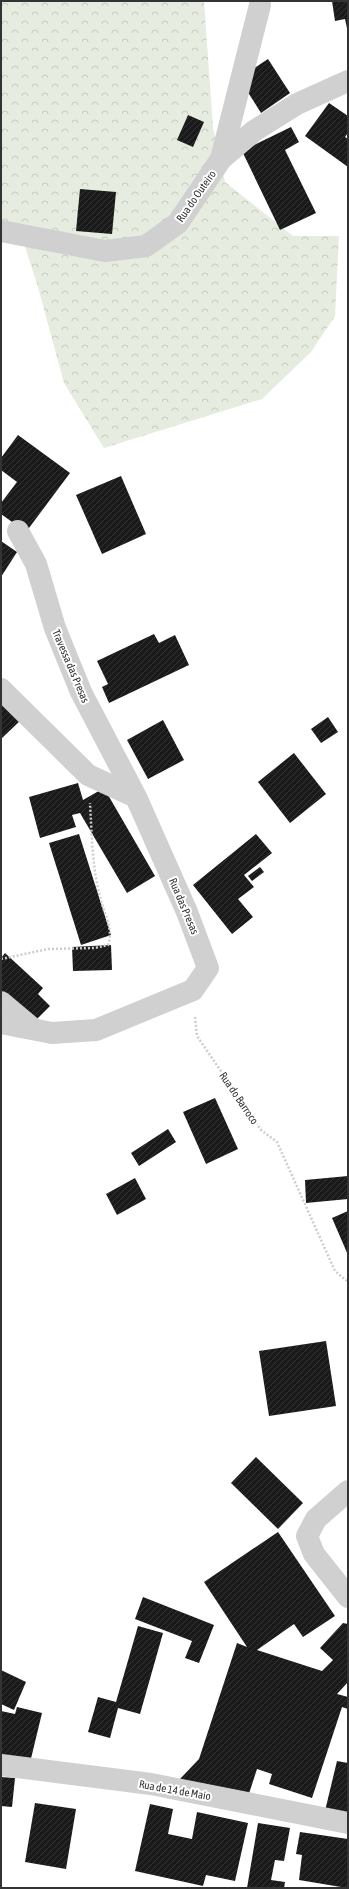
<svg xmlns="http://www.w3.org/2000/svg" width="349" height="1889" viewBox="0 0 349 1889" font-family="'Asap Condensed',sans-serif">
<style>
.forest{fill:url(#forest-crowns)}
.building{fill:url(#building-hatch)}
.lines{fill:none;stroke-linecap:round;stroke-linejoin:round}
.path{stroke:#cdcdcd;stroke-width:2.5;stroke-dasharray:2 2;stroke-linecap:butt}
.minor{stroke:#d0d0d0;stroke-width:22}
.labels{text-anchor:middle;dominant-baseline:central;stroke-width:4;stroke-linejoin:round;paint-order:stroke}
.street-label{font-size:11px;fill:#333;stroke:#fff}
</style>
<defs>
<pattern id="forest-crowns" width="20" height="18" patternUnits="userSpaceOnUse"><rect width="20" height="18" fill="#e6ecdf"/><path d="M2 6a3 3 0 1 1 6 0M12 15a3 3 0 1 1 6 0" fill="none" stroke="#c6cbc0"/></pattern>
<pattern id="building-hatch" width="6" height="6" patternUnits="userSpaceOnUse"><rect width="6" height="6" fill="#1a1a1a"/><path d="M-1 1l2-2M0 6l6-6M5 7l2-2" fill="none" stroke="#333"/></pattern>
</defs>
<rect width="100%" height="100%" fill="#fff"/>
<!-- forest -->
<polygon class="forest" points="1,1 204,1 213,128 225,182 293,236 339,236 335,316 311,352 262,399 104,448 64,383 38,287 18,225 1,222"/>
<!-- building -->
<g class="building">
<polygon points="332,1 348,1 348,33 345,19 335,21"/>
<polygon points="268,59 290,93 261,113 239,78"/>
<polygon points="329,103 348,116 348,133 345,137 348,139 348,167 305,136"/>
<polygon points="188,115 204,122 193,147 177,140"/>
<polygon points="291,127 299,142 285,150 316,213 280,230 242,151"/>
<polygon points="80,189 116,192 112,234 76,231"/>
<polygon points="18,435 70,473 26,532 1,514 1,503 17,482 1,470 1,458"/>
<polygon points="121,476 146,534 102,554 76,495"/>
<polygon points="1,541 17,552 1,577"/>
<polygon points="154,634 159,643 175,635 189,665 109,703 102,687 108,684 97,661"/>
<polygon points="1,695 23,718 1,739"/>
<polygon points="328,717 338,732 321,743 311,729"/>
<polygon points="163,720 184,760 148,779 127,740"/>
<polygon points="294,753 326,794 290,823 258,782"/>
<polygon points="78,783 83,800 104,788 155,876 127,893 80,813 72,815 76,827 40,838 29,797"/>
<polygon points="79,834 111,935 81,945 49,843"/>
<polygon points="256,834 272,853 244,875 254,887 238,899 253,917 232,934 193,885"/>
<polygon points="260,867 264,872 252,881 248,876"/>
<polygon points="111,945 112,970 73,971 72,947"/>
<polygon points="5,953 43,988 38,994 50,1006 33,1023 1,993 1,958"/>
<polygon points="215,1098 238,1149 206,1164 183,1112"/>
<polygon points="168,1129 176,1142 139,1166 131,1153"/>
<polygon points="348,1176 348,1199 306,1203 305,1180"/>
<polygon points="135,1178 146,1199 117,1215 106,1194"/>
<polygon points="348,1211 348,1255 332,1218"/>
<polygon points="326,1341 336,1406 269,1416 259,1351"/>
<polygon points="256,1457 303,1503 278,1529 231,1483"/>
<polygon points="278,1532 335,1616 303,1637 294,1624 257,1650 322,1671 333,1660 320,1648 343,1623 348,1624 348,1682 337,1694 348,1697 348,1709 342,1707 312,1798 269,1784 272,1774 257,1769 244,1809 180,1779 199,1759 237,1643 247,1647 204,1582"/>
<polygon points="143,1597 214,1625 199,1663 185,1658 192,1641 135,1619"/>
<polygon points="138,1626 163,1633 140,1714 118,1708 110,1738 88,1732 98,1697 116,1702"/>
<polygon points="1,1670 26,1682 14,1710 1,1704"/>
<polygon points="17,1707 42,1713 28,1771 1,1765 1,1711 15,1714"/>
<polygon points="337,1761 348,1763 348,1820 324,1815"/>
<polygon points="1,1777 15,1778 12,1807 1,1806"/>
<polygon points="35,1803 76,1809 66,1869 25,1862"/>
<polygon points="150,1804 173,1809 168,1834 192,1839 197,1812 248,1823 235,1881 206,1875 203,1886 135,1871"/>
<polygon points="258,1823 290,1828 284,1861 275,1860 271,1880 285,1882 284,1888 247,1888"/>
<polygon points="300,1832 348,1839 347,1888 299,1880 302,1855 296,1854"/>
</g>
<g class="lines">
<!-- path -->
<g class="path">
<path d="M1 959 48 949 95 948 108 945C113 932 107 920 103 907 92 873 92 838 90 803"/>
<polyline points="195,1017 197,1036 261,1130 277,1142 335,1271 348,1282"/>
</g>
<!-- minor -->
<g class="minor">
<polyline points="221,159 260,5"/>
<polyline points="1,231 105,251 146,246 178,223 221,159 254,131 297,104 348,81"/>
<polyline points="1,689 88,775 136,797"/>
<polyline points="1,1002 32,1028"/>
<polyline points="1,1023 52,1033 96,1030 193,990 208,968 187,912 136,797 81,692 55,628 36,564 18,531"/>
<polyline points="348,1491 316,1519 307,1536 314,1554 348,1597"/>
<polyline points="1,1765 151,1784 348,1823"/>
</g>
</g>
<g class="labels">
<!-- street labels -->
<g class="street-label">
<text transform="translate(196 196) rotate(-55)">Rua do Outeiro</text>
<text transform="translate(71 666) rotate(67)">Travessa das Presas</text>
<text transform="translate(184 906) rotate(67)">Rua das Presas</text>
<text transform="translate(239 1098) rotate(56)">Rua do Barroco</text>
<text transform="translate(175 1790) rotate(10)">Rua de 14 de Maio</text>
</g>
</g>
<!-- border -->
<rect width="349" height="1889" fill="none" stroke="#333333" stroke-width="4"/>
</svg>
